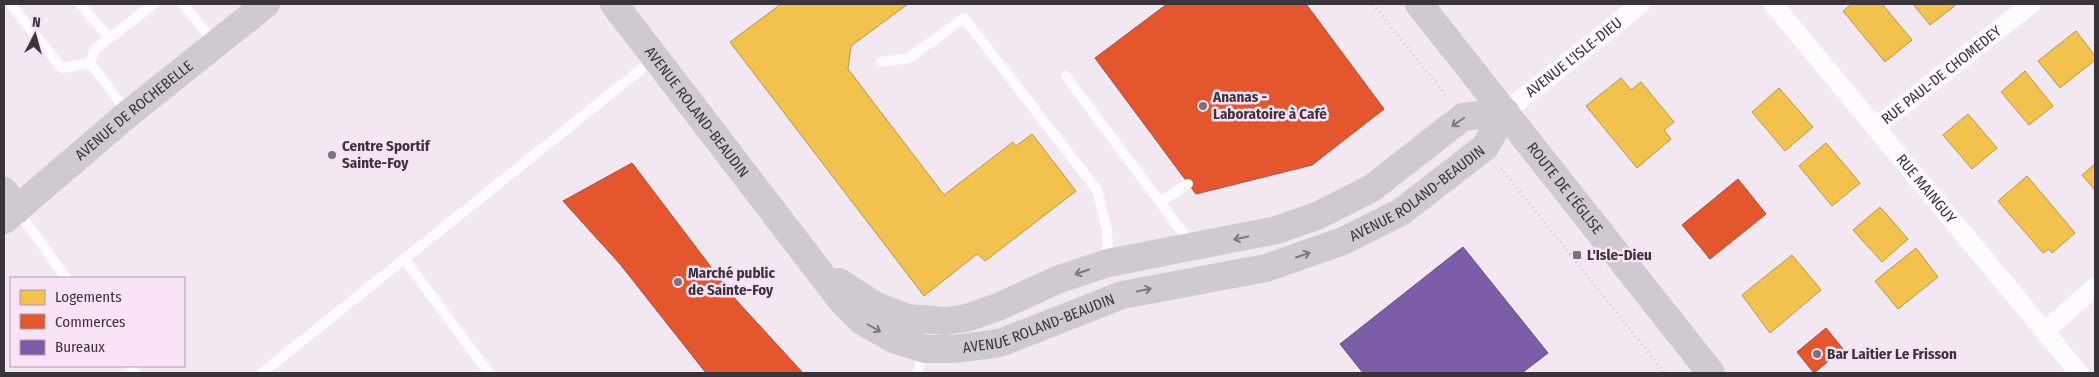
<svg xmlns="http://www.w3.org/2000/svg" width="2099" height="377" viewBox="0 0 2099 377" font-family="'Fira Sans Condensed',sans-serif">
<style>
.homes{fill:#f2c14e;stroke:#bb9749}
.shops{fill:#e4572e;stroke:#b24c32}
.offices{fill:#7b5ea7;stroke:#685187}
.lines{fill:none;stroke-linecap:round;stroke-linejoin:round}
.path{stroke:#cfcace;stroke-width:3;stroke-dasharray:1 4;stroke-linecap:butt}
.lane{stroke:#fdfbfd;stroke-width:10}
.street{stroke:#fdfbfd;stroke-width:19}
.secondary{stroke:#cfcacf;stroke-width:28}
.oneway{stroke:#7e787e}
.poi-dot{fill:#7c737c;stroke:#f8e2f6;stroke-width:2}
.labels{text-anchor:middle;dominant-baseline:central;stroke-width:5;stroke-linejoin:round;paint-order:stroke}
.street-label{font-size:15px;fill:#3c343c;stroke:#f8e2f6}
.poi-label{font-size:15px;font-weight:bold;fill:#3c343c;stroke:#f8e2f6;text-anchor:start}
</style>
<rect width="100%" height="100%" fill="#f3e7f2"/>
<!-- homes -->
<g class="homes">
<polygon points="781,4 908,4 851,46 848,69 944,195 1013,142 1016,146 1032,134 1076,191 985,261 977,254 924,296 730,42"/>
<polygon points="1852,4 1882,4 1912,40 1885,62 1843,11"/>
<polygon points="1913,4 1957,4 1930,25"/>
<polygon points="2076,31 2095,56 2095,60 2060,88 2038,61"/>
<polygon points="2025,71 2053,106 2029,125 2001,92"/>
<polygon points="1621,78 1631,90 1641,82 1674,122 1664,130 1671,139 1637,168 1586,106"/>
<polygon points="1779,88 1813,127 1785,151 1752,112"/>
<polygon points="1968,114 1997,148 1972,169 1943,135"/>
<polygon points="1826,143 1860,183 1832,206 1799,166"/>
<polygon points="2095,164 2095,190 2082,175"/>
<polygon points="2027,176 2075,233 2052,253 2049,249 2043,253 1998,201"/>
<polygon points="1880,207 1908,239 1882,262 1853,230"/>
<polygon points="1916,248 1938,277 1898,309 1875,281"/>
<polygon points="1792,255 1821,290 1770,333 1742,295"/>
</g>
<!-- shops -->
<g class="shops">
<polygon points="1167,4 1306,4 1384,109 1312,165 1196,194 1095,58"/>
<polygon points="632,163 736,300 803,373 706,373 620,264 563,201"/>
<polygon points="1738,179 1766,214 1710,259 1682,225"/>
<polygon points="1826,328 1843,349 1814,373 1797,352"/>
</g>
<!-- offices -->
<polygon class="offices" points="1463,247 1548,353 1522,373 1363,373 1340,344"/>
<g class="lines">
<!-- path -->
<g class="path">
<polyline points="1373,4 1447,97"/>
<polyline points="1501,168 1665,373"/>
</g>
<!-- lane -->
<g class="lane">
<polyline points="80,4 109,38"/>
<polyline points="183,4 215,44"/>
<polyline points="12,6 62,68 90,63"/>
<polyline points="881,62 909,58 964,18 1097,190 1107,230 1108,262"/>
<polyline points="1066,76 1192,245"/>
<polyline points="128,113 90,63 95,49 154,4"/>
<polyline points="1160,202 1188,184"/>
<polyline points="18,211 66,278"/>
<polyline points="405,260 489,373"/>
<polyline points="130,366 135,373"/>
<polyline points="262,373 655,58"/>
<polyline points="917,373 925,351"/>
</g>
<!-- street -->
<g class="street">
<path id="s1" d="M1773 4 2079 373"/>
<path id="s2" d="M1505 112 1641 4"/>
<path id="s3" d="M1877 126 2031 4"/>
<polyline points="2045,331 2095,287"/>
</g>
<!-- secondary -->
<g class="secondary">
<path id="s4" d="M614 4 841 300 862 321 893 339 926 349H955L1000 343 1122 295 1266 268 1343 241 1401 212 1485 147 1505 112"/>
<path id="s5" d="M1419 4 1711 373"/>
<polyline points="4,191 17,210"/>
<path id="s6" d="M4 220 128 114 266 4"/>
<polyline points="839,282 876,306 908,318 946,321 966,318 998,307 1057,280 1108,263 1277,230 1319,215 1372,188 1463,117 1505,112"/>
</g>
</g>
<!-- one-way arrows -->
<defs><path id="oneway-shaft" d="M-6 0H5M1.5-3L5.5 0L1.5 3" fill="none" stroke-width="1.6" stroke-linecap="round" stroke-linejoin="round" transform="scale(1.25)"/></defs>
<g class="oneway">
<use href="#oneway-shaft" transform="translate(1458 122) rotate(145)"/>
<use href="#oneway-shaft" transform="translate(1241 238) rotate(168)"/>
<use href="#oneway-shaft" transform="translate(1303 255) rotate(-19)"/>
<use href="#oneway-shaft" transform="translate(1082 272) rotate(161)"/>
<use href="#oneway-shaft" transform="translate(1144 290) rotate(-11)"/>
<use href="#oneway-shaft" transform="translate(874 328) rotate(30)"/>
</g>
<!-- markers -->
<g class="poi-dot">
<circle cx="1203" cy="106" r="5"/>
<circle cx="332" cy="155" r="5"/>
<rect x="1572" y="250" width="10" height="10" rx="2.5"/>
<circle cx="678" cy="282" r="5"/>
<circle cx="1817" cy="354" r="5"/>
</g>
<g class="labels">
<!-- street labels -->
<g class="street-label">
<text stroke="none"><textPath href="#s2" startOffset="88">AVENUE L'ISLE-DIEU</textPath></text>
<text stroke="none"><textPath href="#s3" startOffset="82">RUE PAUL-DE CHOMEDEY</textPath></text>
<text stroke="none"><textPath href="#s6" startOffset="170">AVENUE DE ROCHEBELLE</textPath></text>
<text stroke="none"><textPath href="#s4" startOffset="136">AVENUE ROLAND-BEAUDIN</textPath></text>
<text stroke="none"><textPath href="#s5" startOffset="235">ROUTE DE L'ÉGLISE</textPath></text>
<text stroke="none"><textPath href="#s1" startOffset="240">RUE MAINGUY</textPath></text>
<text stroke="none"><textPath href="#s4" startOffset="995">AVENUE ROLAND-BEAUDIN</textPath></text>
<text stroke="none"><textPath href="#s4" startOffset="590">AVENUE ROLAND-BEAUDIN</textPath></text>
</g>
<!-- poi labels -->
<g class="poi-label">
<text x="1213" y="97">Ananas -<tspan x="1213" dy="17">Laboratoire à Café</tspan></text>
<text x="342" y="146">Centre Sportif<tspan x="342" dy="17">Sainte-Foy</tspan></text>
<text x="1587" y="255">L'Isle-Dieu</text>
<text x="688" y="273">Marché public<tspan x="688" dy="17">de Sainte-Foy</tspan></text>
<text x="1827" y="354">Bar Laitier Le Frisson</text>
</g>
</g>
<!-- border -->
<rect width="2099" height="377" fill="none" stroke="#3c343c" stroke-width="10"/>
<!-- legend -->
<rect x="10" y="277" width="175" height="90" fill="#f8e2f6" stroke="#ad9cac"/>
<rect x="20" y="290" width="25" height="15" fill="#f2c14e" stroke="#ad9cac"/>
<text x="55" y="302" font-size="15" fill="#3c343c">Logements</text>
<rect x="20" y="314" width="25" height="15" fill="#e4572e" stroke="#ad9cac"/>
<text x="55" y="327" font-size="15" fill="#3c343c">Commerces</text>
<rect x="20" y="340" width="25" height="15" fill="#7b5ea7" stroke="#ad9cac"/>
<text x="55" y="352" font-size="15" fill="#3c343c">Bureaux</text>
<!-- north arrow -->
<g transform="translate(35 35) rotate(6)" stroke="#f8e2f6" stroke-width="4" paint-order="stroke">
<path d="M0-4L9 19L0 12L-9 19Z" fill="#3c343c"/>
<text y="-8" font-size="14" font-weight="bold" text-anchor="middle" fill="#3c343c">N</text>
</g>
</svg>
